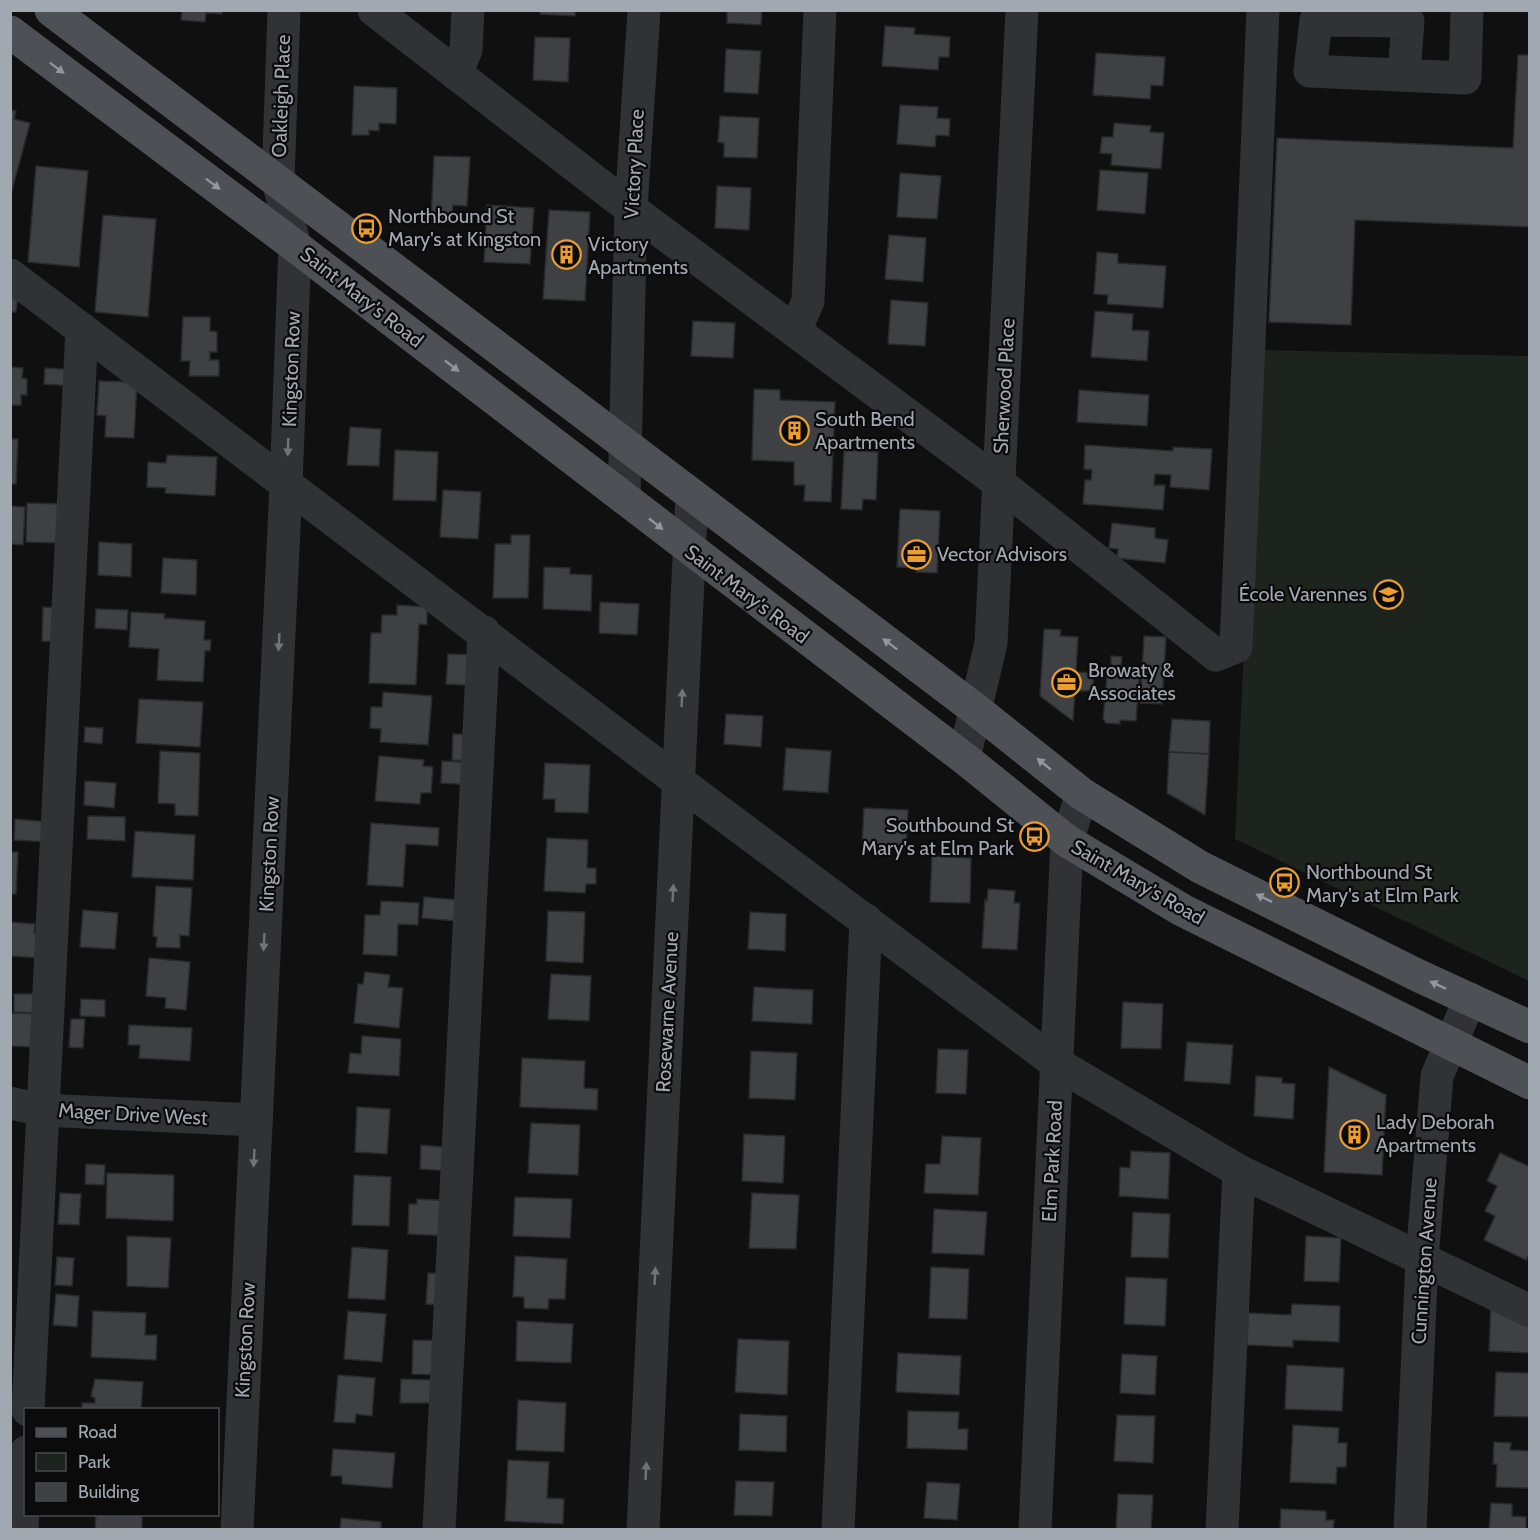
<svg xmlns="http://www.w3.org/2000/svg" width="1540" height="1540" viewBox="0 0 1540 1540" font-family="Cabin,sans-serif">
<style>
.green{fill:#1d241d}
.building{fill:#3f4044;stroke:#2a2a2d;stroke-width:1.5}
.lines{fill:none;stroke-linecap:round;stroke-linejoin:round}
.minor{stroke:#313236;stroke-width:33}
.major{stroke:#4d5055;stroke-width:33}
.oneway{fill:#91969f}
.oneway2{fill:#6f737a}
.labels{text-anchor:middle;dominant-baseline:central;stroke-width:4.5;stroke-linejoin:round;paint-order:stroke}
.street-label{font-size:20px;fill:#a2a8b2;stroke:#0b0b0c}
.poi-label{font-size:20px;fill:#a2a8b2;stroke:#0b0b0c;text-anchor:start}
</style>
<rect width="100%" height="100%" fill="#101011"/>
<!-- green -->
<polygon class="green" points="1258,350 1529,356 1529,981 1235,839"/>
<!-- building -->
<g class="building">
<polygon points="182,10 222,10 222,14 206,13 205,22 181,20"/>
<polygon points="540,10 575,10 575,16 540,14"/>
<polygon points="727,10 762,10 761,25 727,23"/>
<polygon points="885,26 915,28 914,34 950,37 949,57 939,57 938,70 882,66"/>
<polygon points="535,37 570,38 568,82 533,80"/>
<polygon points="726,49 761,51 758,94 724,92"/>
<polygon points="1096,53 1165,57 1163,86 1151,85 1150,99 1093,95"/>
<polygon points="1518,55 1530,55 1530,227 1355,220 1351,325 1269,322 1277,138 1513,148"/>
<polygon points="354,86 397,88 396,124 379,123 379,131 369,130 369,135 352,135"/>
<polygon points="900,105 938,107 937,118 950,119 949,136 936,135 935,147 897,144"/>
<polygon points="10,110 16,111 14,119 30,123 10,198"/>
<polygon points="720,116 759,118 757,158 724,157 724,143 718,142"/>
<polygon points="1114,123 1151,126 1150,132 1164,133 1161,169 1111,165 1112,154 1100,153 1102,137 1113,137"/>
<polygon points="434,156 470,157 467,206 453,205 452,220 431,219"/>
<polygon points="36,166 88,171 79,267 28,262"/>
<polygon points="1100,170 1148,173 1145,214 1097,210"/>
<polygon points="900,173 941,176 937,219 897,217"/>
<polygon points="717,186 751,188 749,230 715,228"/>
<polygon points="487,205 534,208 530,264 484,262"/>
<polygon points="549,210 590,212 585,301 543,299"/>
<polygon points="103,215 156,219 148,317 95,312"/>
<polygon points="889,235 926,238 923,282 885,279"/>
<polygon points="1097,252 1118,254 1118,263 1166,266 1163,308 1107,304 1108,295 1094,294"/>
<polygon points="10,294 18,295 16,312 10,312"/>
<polygon points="891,300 928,303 925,346 888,344"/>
<polygon points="1095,311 1133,314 1132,330 1149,331 1147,361 1091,357"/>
<polygon points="183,317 210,317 210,331 217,332 217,352 210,352 210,360 219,360 219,376 189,376 190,361 181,361"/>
<polygon points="693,321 735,323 733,358 691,356"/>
<polygon points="10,367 23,368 22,378 27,379 27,395 21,395 21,405 10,405"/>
<polygon points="45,368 74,370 72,386 44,384"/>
<polygon points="99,381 137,382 134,438 105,437 106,416 97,415"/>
<polygon points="754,389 780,390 780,400 835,402 831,502 804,501 805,485 794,485 794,462 752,460"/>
<polygon points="1079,390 1149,395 1147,426 1077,422"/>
<polygon points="350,427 381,429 379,466 347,465"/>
<polygon points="10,439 18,439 16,484 10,484"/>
<polygon points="1085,445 1173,451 1173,447 1212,449 1209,490 1170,487 1171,475 1155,474 1154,485 1165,485 1163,510 1083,504 1085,480 1091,480 1092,470 1084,469"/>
<polygon points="395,450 438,452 436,501 393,500"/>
<polygon points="844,450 878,452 876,500 863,499 862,510 841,509"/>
<polygon points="167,455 217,457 215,496 165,493 166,488 147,487 148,462 166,463"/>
<polygon points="443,490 481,492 478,539 440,537"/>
<polygon points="27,503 64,504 63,543 26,542"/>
<polygon points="10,506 25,507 23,545 10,544"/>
<polygon points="900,509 940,511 937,573 916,572 916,568 897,567"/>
<polygon points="1112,523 1155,528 1155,538 1168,540 1165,563 1117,558 1118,549 1109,548"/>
<polygon points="511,535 530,535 528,598 493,598 495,544 511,544"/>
<polygon points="99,542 132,544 131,577 98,575"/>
<polygon points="163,558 197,560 196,595 161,593"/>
<polygon points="544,567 570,568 570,574 592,575 591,611 543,609"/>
<polygon points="600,602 639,604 637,635 599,633"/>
<polygon points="397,605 427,607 427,625 419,624 416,685 369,683 371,633 381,633 382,615 397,615"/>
<polygon points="43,607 63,608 61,642 42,641"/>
<polygon points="96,609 128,610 127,630 95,628"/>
<polygon points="131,612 165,614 164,618 205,621 204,640 211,640 210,651 205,651 203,682 157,680 159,649 129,647"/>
<polygon points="1044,629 1061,630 1060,636 1078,637 1076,672 1094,673 1093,691 1075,691 1073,721 1040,696"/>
<polygon points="1144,636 1166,637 1162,704 1140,703"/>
<polygon points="448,654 479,655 478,686 446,684"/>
<polygon points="1111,656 1122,657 1121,666 1140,667 1136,721 1120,720 1120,724 1106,723 1103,719 1108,666 1111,666"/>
<polygon points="383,692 432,696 428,745 380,742 381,729 370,728 371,707 382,707"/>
<polygon points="139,699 203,702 200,747 136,743"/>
<polygon points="726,714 763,716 761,747 724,744"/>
<polygon points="1172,719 1210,721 1209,754 1169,752"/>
<polygon points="85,727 103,728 102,744 84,742"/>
<polygon points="453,734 475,735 474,761 452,760"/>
<polygon points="786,748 831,751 828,793 783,790"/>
<polygon points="160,751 200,753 198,816 175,815 175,804 158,803"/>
<polygon points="1169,752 1209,754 1205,815 1167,793"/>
<polygon points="379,756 424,760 423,766 433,767 431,793 421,793 420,804 375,801"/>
<polygon points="442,761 473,763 472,785 441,783"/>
<polygon points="545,763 590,765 588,813 555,812 555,799 543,799"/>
<polygon points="85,781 116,783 114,808 84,805"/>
<polygon points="864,808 908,810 906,846 862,844"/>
<polygon points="88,816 125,817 125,841 87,839"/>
<polygon points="15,819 48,822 46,842 14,840"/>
<polygon points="371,823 439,828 438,846 406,844 403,887 367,885"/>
<polygon points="135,831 195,835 193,880 132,877"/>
<polygon points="547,838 588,840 587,868 596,868 596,884 586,884 585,893 544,891"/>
<polygon points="10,852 18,852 16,894 10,894"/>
<polygon points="932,856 971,858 970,903 930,902"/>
<polygon points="156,886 192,888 189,936 180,935 180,948 156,947 157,937 153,936"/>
<polygon points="988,889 1015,891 1014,903 1020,903 1017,950 982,948 985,900 987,901"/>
<polygon points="424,897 459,900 457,921 422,918"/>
<polygon points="381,901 419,903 418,925 398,924 397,956 363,954 365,915 380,915"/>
<polygon points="83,910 118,913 115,949 80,947"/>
<polygon points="548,911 585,912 583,963 546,961"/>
<polygon points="750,912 786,914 785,951 748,949"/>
<polygon points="10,922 35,924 34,933 44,934 42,958 10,956"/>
<polygon points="149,958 190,962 186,1010 165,1008 166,998 146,996"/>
<polygon points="365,972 390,975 388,987 403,988 399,1028 354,1023 358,984 363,984"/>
<polygon points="551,974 591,976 589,1021 548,1019"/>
<polygon points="754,987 813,990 812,1024 752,1021"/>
<polygon points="14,994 39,994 38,1013 14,1012"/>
<polygon points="81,999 105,1000 105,1017 80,1016"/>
<polygon points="1123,1002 1163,1004 1161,1049 1121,1048"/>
<polygon points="10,1013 39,1014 38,1047 10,1046"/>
<polygon points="71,1019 85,1019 83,1048 69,1047"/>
<polygon points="129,1025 192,1028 190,1061 139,1058 140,1045 128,1045"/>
<polygon points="362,1036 401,1039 399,1076 348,1073 350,1053 361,1054"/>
<polygon points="1187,1042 1233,1045 1230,1084 1184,1081"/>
<polygon points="938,1049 968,1050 966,1094 936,1093"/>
<polygon points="751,1051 797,1053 795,1100 749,1098"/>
<polygon points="522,1058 585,1061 584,1088 598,1089 597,1110 520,1107"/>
<polygon points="1329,1067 1386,1095 1382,1175 1324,1172"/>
<polygon points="1256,1076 1282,1078 1282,1083 1295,1084 1293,1119 1254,1116"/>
<polygon points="357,1107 390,1109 387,1154 355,1152"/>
<polygon points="531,1123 580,1125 578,1175 528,1173"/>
<polygon points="744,1134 785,1136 783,1183 742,1181"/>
<polygon points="942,1136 981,1138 978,1195 924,1193 926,1164 940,1164"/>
<polygon points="421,1145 452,1148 451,1171 420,1169"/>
<polygon points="1131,1151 1170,1153 1168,1199 1119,1196 1120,1167 1130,1168"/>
<polygon points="1500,1153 1530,1167 1530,1252 1526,1260 1484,1240 1495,1216 1485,1211 1497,1186 1487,1181"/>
<polygon points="86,1164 105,1165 104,1185 85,1184"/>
<polygon points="107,1173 174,1175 173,1221 106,1218"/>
<polygon points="354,1175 391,1177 389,1226 352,1225"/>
<polygon points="60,1193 81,1194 79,1225 58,1224"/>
<polygon points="752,1193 799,1195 796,1249 749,1248"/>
<polygon points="515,1197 572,1199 570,1238 513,1236"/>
<polygon points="417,1199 452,1201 450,1236 408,1234 409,1204 417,1204"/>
<polygon points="934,1209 987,1212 984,1255 932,1253"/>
<polygon points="1133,1212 1170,1214 1168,1258 1131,1257"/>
<polygon points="127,1236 171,1238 168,1288 127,1286"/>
<polygon points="1306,1236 1341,1238 1339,1282 1304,1281"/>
<polygon points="352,1247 388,1250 385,1300 348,1298"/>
<polygon points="515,1256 567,1259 565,1299 549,1299 548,1309 524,1308 524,1297 513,1297"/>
<polygon points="57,1257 74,1258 72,1286 55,1285"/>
<polygon points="931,1267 969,1269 967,1319 929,1318"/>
<polygon points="428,1273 449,1274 447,1305 426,1304"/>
<polygon points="1126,1277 1167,1279 1165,1326 1124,1324"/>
<polygon points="56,1294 79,1296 77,1327 53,1325"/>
<polygon points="1491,1302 1530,1322 1530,1353 1489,1351"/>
<polygon points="1292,1304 1340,1306 1339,1342 1293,1340 1293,1347 1247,1345 1248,1313 1291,1315"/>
<polygon points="93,1311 146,1313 145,1335 157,1335 156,1360 91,1357"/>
<polygon points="348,1311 386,1314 382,1362 344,1359"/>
<polygon points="517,1321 573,1324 571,1363 516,1361"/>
<polygon points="738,1339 789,1341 787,1395 735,1392"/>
<polygon points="413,1340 446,1341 445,1375 412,1374"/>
<polygon points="898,1353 961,1356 959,1395 896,1392"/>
<polygon points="1122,1354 1157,1356 1155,1395 1120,1393"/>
<polygon points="1287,1365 1344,1368 1342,1411 1285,1409"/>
<polygon points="1496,1372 1530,1373 1530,1417 1494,1416"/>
<polygon points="338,1375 375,1378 372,1416 356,1414 355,1423 334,1422"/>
<polygon points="95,1379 143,1382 141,1410 82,1410 82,1403 95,1403 95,1398 91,1396"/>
<polygon points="401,1379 431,1380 430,1403 400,1403"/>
<polygon points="518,1400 566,1403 564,1452 516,1450"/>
<polygon points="908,1411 959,1412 958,1429 968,1429 967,1450 907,1448"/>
<polygon points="740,1414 787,1416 786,1452 739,1450"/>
<polygon points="1117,1415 1155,1416 1153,1463 1114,1461"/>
<polygon points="1293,1425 1339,1428 1338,1443 1347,1443 1346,1467 1337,1467 1336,1484 1290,1482"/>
<polygon points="1494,1442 1511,1443 1510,1450 1530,1451 1530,1488 1496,1487 1497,1464 1493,1464"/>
<polygon points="333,1449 395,1453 392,1488 342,1484 342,1476 331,1476"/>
<polygon points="508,1460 549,1462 547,1498 564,1499 563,1524 505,1521"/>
<polygon points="736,1481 774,1482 772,1516 734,1515"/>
<polygon points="927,1482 960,1484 957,1520 924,1518"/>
<polygon points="1118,1494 1153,1495 1151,1530 1116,1530"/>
<polygon points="1491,1503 1512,1504 1512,1516 1526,1517 1526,1530 1489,1530"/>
<polygon points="1281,1509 1326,1511 1326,1520 1334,1520 1333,1530 1280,1530"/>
<polygon points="96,1514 142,1514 142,1530 95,1530"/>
<polygon points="341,1518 381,1522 381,1530 340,1530"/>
</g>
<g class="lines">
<!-- minor -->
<g class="minor">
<polyline points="374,10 631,209 999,483 1216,655 1236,647 1263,10"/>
<polyline points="456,74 466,50 468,10"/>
<polyline points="1404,75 1408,21 1316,20 1310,71 1465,78 1467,10"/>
<polyline points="10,275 678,781 1056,1063 1239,1171 1530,1311"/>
<polyline points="795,331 808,301 820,10"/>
<polyline points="624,498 631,209 644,10"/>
<polyline points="964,758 991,643 1022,10"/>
<polyline points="10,1103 42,1110 256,1120"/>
<polyline points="28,1410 82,329"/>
<polyline points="22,1530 26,1452"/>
<polyline points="237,1530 286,485 295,246 278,181 284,10"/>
<polyline points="439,1530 484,632"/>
<polyline points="643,1530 692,495"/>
<polyline points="838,1530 866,920"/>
<polyline points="1035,1530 1067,841 1082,794"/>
<polyline points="1222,1530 1239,1171"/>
<polyline points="1410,1530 1422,1259 1437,1076 1470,999"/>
</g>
<!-- major -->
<g class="major">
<polyline points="51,10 975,709 1082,794 1200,867 1419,976 1530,1027"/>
<polyline points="10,32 295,246 964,758 1067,841 1182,910 1530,1083"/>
</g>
</g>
<!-- one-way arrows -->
<defs><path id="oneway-solid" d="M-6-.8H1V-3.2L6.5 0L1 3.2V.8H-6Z" transform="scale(1.5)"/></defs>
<g class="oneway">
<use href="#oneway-solid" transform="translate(57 68) rotate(37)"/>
<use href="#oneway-solid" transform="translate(213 184) rotate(37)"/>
<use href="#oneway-solid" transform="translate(452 366) rotate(38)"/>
<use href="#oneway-solid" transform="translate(656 524) rotate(38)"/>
<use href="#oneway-solid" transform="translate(890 644) rotate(-143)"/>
<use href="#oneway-solid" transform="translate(1044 764) rotate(-141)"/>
<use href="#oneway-solid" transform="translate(1264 898) rotate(-154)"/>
<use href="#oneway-solid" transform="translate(1438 985) rotate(-155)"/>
</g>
<g class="oneway2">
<use href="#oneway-solid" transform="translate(288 447) rotate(92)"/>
<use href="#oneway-solid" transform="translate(279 642) rotate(93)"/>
<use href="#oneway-solid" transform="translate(682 698) rotate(-87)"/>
<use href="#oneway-solid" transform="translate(673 893) rotate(-87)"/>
<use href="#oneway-solid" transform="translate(264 942) rotate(93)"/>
<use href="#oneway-solid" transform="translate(254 1158) rotate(93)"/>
<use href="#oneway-solid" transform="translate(655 1276) rotate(-87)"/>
<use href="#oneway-solid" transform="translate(646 1471) rotate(-87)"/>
</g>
<!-- icons -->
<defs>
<symbol id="bus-ring" viewBox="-11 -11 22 22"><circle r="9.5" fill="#0b0b0c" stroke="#eb9e2e" stroke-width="1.5"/><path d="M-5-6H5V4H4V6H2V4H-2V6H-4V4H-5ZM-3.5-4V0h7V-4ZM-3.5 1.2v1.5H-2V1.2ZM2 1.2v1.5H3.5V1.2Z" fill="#eb9e2e"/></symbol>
<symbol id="building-ring" viewBox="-11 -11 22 22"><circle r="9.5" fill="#0b0b0c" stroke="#eb9e2e" stroke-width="1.5"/><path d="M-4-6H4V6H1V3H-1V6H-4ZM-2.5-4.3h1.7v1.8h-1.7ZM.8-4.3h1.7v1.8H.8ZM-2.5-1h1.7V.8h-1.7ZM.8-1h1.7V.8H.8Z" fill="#eb9e2e"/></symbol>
<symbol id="office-ring" viewBox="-11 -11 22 22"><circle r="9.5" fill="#0b0b0c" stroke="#eb9e2e" stroke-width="1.5"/><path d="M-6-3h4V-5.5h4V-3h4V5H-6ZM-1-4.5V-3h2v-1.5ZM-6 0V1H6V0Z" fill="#eb9e2e"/></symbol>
<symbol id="school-ring" viewBox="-11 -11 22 22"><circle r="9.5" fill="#0b0b0c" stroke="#eb9e2e" stroke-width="1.5"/><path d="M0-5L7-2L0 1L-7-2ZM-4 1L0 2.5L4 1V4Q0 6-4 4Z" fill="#eb9e2e"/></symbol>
</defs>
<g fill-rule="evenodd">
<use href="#bus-ring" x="350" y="212" width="33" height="33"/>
<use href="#building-ring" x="550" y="238" width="33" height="33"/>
<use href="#building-ring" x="778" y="414" width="33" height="33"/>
<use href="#office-ring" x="900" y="538" width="33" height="33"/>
<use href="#school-ring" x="1372" y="578" width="33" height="33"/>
<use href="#office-ring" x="1050" y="666" width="33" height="33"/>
<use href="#bus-ring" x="1018" y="820" width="33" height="33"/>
<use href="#bus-ring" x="1268" y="866" width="33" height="33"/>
<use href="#building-ring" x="1338" y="1118" width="33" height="33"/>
</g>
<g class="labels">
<!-- street labels -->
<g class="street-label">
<text transform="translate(281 96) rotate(-88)">Oakleigh Place</text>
<text transform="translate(634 164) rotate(-87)">Victory Place</text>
<text transform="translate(362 297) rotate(38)">Saint Mary's Road</text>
<text transform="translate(291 369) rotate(-88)">Kingston Row</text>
<text transform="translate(1004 386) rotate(-87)">Sherwood Place</text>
<text transform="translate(747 594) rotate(37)">Saint Mary's Road</text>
<text transform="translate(269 854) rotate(-87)">Kingston Row</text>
<text transform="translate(1138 882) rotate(30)">Saint Mary's Road</text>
<text transform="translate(667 1012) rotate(-87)">Rosewarne Avenue</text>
<text transform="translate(133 1114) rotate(3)">Mager Drive West</text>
<text transform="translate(1052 1161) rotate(-87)">Elm Park Road</text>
<text transform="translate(1424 1261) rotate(-86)">Cunnington Avenue</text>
<text transform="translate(245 1340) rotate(-87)">Kingston Row</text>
</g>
<!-- poi labels -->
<g class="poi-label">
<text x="388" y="216">Northbound St<tspan x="388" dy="23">Mary's at Kingston</tspan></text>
<text x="588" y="244">Victory<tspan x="588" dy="23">Apartments</tspan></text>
<text x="815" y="419">South Bend<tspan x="815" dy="23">Apartments</tspan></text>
<text x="937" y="554">Vector Advisors</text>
<text x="1367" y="594" text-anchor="end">École Varennes</text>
<text x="1088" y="670">Browaty &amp;<tspan x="1088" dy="23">Associates</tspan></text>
<text x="1014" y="825" text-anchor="end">Southbound St<tspan x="1014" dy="23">Mary's at Elm Park</tspan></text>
<text x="1306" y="872">Northbound St<tspan x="1306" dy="23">Mary's at Elm Park</tspan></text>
<text x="1376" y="1122">Lady Deborah<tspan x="1376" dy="23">Apartments</tspan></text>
</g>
</g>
<!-- border -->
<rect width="1540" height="1540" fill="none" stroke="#a2a8b2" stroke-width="24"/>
<!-- legend -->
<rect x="24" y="1408" width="195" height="108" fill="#0b0b0c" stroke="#474a4e" stroke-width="1.5"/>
<rect x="36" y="1428" width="30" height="9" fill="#4d5055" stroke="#474a4e" stroke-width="1.5"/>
<text x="78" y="1438" font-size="18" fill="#a2a8b2">Road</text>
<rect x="36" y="1453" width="30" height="18" fill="#1d241d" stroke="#474a4e" stroke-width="1.5"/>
<text x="78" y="1468" font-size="18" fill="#a2a8b2">Park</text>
<rect x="36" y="1483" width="30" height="18" fill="#3f4044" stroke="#474a4e" stroke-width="1.5"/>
<text x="78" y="1498" font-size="18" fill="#a2a8b2">Building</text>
</svg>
